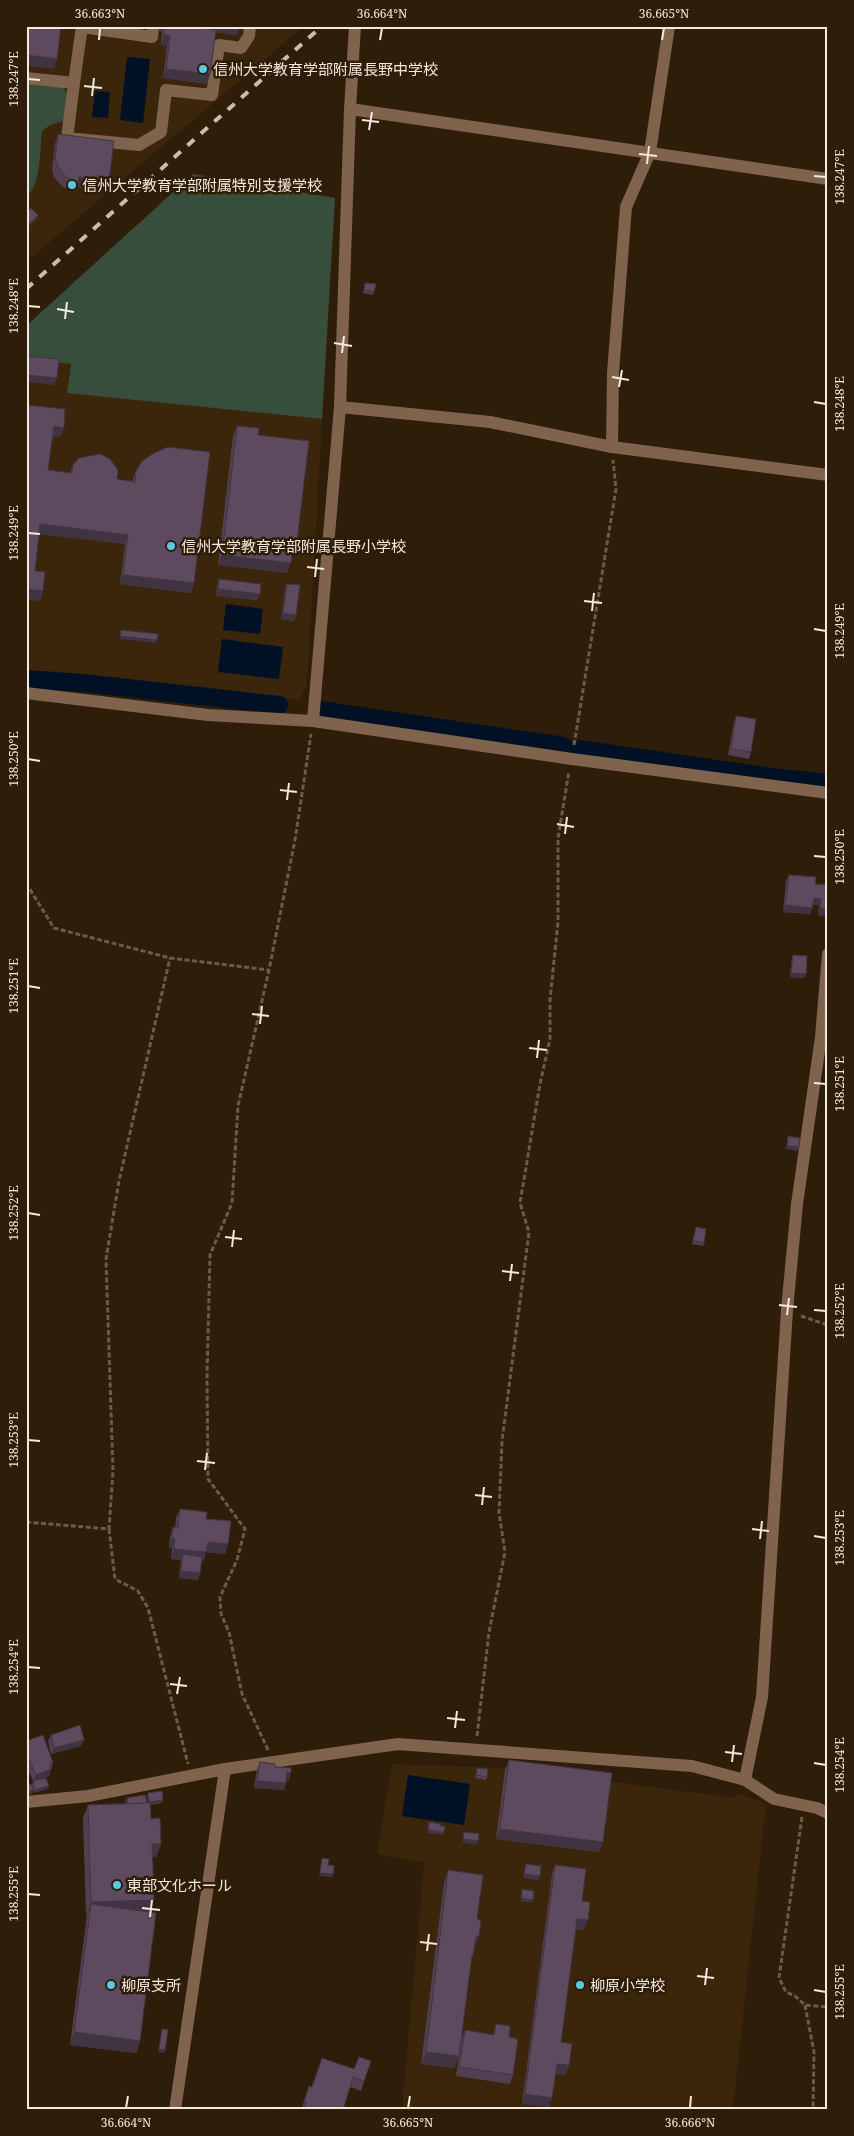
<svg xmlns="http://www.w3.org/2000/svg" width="854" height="2136" viewBox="0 0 854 2136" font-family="'Noto Serif','Noto Sans JP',serif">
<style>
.built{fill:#3b250b}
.green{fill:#384e3c}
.water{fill:#011125}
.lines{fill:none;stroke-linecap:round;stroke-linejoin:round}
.canal{stroke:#011125;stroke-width:18}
.path{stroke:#6b5c4a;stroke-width:3;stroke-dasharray:5 2.5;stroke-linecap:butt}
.minor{stroke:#7f634d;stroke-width:12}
.rail{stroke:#cabdaf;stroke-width:4;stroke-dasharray:9 9;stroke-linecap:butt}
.wall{fill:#504051}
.shaded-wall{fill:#413442}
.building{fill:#5d4a5e;stroke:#413442}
.ticks{fill:none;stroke:#f5e9dd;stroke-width:2}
.poi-dot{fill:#59c8e4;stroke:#2e1d09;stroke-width:2}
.labels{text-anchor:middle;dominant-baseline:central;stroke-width:5;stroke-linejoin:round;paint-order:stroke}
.poi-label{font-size:15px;fill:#f5e9dd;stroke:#2e1d09;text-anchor:start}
.neatline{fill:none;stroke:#f5e9dd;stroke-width:2}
.ticks-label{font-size:12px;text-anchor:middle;fill:#f5e9dd}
</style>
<rect width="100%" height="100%" fill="#2e1d09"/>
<!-- built -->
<g class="built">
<polygon points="26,26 304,26 26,262"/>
<polygon points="193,174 335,198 307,684 300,700 26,673 26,326"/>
<polygon points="392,1764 510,1768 735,1798 737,1793 766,1804 733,2110 418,2110 402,2108 424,1863 377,1854"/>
</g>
<!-- green -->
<g class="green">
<path d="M26 83 63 87 67 93 64 121 50 125 42 131C40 149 41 186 26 197Z"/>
<polygon points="193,174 335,198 322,419 67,393 71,364 26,358 26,326"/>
</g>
<!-- water -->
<g class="water">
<polygon points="127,57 150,59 143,123 120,120"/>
<polygon points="95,91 110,92 108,118 92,117"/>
<polygon points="226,604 263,609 260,634 223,630"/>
<polygon points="222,639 283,647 279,679 218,672"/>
<polygon points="408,1775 470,1784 464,1825 402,1816"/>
</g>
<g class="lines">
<!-- canal -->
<g class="canal">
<polyline points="26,679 83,683 279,705"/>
<polyline points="320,710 564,746"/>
<polyline points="579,749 772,777 828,783"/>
</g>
<!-- path -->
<g class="path">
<polyline points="574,745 616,489 613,460"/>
<polyline points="26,883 54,928 170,958 269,970"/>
<polyline points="801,1316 828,1325"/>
<polyline points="26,1522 109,1529 113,1471 106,1259 119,1181 170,958"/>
<polyline points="109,1529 115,1579 138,1591 148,1608 188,1764"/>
<polyline points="477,1736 489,1632 505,1552 499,1513 502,1441 529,1232 520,1203 540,1084 550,1039 550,1000 558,922 558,838 569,771"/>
<polyline points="268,1750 242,1694 229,1632 221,1614 220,1597 237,1560 245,1529 208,1479 207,1376 210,1255 232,1203 238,1106 269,970 295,840 311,734"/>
<polyline points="802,1817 779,1978 786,1992 795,1996 805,2005 828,2007"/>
<polyline points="805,2005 814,2052 813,2110"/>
</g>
<!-- minor -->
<g class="minor">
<polyline points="82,27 152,37 153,26"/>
<polyline points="26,78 74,83 82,26"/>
<polyline points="74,83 67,138 139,145 161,132 166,90 212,95 219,45 241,48 249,36 250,26"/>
<polyline points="350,109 828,179"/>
<polyline points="340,407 490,422 612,447 828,475"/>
<polyline points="612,447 613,373 626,207 650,152 669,26"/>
<polyline points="26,693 208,715 313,721 572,759 828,793"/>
<polyline points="313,721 340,407 350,109 355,26"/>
<polyline points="745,1780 762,1697 787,1310 797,1204 821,1037 828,954"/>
<polyline points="26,1802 88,1796 225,1769 398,1744 692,1766 745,1780 774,1799 817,1808 828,1813"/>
<polyline points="175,2110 225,1769"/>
</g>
<!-- rail -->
<polyline class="rail" points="26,289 322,26"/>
</g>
<!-- wall -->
<g class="wall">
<polygon points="160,26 207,26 207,29 215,30 215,26 240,26 237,35 215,32 210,74 207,84 163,78 167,46 161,45 162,32 159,32"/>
<polygon points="58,134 109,181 106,191 77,187 75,191 63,187 54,177 52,168 55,144"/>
<polygon points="365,283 374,292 373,295 363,293"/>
<polygon points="26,405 60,437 52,436 48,470 70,473 73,465 117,479 132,482 136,471 194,583 191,593 120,584 125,544 39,534 35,571 43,591 40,601 26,599"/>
<polygon points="237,426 258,435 297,541 294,550 292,550 287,573 218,565 233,436"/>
<polygon points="219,579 260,594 257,600 216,596 217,586"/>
<polygon points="287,584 296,615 294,621 281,619 285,590"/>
<polygon points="736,716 751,752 749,759 728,755 734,722"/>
<polygon points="789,875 815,884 827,909 825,916 818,915 819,905 813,905 810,914 783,912 786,881"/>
<polygon points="793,955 806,974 804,978 790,977 792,958"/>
<polygon points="696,1227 704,1243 703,1246 692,1244"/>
<polygon points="180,1509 206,1519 228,1544 225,1554 206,1552 203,1562 201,1562 200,1573 198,1580 179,1578 181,1560 171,1559 172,1548 169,1548 170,1537 173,1527 175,1528 176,1518"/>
<polygon points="51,1735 81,1746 51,1754 48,1741"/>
<polygon points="26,1741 53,1763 49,1776 40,1779 47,1789 34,1793 32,1785 33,1781 26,1765"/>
<polygon points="509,1760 603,1842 599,1852 496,1839 505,1769"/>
<polygon points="260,1762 275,1767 289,1780 286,1779 286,1783 284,1790 254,1788 257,1769"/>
<polygon points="477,1768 487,1777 486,1780 475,1778"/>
<polygon points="148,1793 163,1800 162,1803 150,1805 151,1819 161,1844 156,1857 153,1857 154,1900 150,1912 140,2041 136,2053 70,2045 87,1915 86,1915 83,1818 88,1805 126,1804 125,1801 127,1798 148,1803 147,1796"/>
<polygon points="555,1865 582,1901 584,1930 576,1929 561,2042 569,2065 565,2075 555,2074 549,2107 522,2104 552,1874"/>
<polygon points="448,1870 474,1949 473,1955 471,1962 461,2040 465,2030 493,2035 496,2024 509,2037 513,2075 510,2084 456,2076 459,2056 454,2068 421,2064 444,1883"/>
<polygon points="371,2061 361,2091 350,2087 343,2110 301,2110 309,2086 312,2087"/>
</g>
<!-- shaded-wall -->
<g class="shaded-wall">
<polygon points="161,26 164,26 162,32 159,32"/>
<polygon points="217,26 240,26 237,35 215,32"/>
<polygon points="164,35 170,36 167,46 161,45"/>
<polygon points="26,55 57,59 54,69 26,66"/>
<polygon points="166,69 210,74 207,84 163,78"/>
<polygon points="79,177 109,181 106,191 77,187"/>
<polygon points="38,215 37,219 26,229 26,227"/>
<polygon points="26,375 57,378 54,385 26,382"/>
<polygon points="54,426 64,428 60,437 50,436"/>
<polygon points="40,524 128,535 125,544 37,534"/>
<polygon points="293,540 297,541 294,550 290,550"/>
<polygon points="222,555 291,563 287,573 218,565"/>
<polygon points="123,575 194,583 191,593 120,584"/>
<polygon points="26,589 43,591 40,601 26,599"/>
<polygon points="218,589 260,594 257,600 216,596"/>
<polygon points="283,613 296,615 294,621 281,619"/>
<polygon points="120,636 157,640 156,643 119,639"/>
<polygon points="814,898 821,899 819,905 811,905"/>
<polygon points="785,905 812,908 810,914 783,912"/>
<polygon points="820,908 827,909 825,916 818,915"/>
<polygon points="791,973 806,974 804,978 790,977"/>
<polygon points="787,1146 799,1147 798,1151 785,1149"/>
<polygon points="172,1538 175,1539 172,1548 169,1548"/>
<polygon points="208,1542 228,1544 225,1554 204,1552"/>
<polygon points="174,1549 206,1552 203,1562 182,1560 183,1554 181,1560 171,1559"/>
<polygon points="181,1571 200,1573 198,1580 179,1578"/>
<polygon points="84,1740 81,1746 51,1754 54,1748"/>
<polygon points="51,1769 49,1776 33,1782 36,1775"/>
<polygon points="287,1772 291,1773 289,1780 284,1779"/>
<polygon points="257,1781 286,1783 284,1790 254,1788"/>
<polygon points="49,1786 47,1789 34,1793 35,1790"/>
<polygon points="33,1790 32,1794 26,1796 27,1793"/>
<polygon points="163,1800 162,1803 148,1805 149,1802"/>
<polygon points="500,1829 603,1842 599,1852 496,1839"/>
<polygon points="428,1830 444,1832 443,1835 427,1833"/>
<polygon points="463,1839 478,1841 476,1845 462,1842"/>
<polygon points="152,1844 161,1844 156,1857 148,1857"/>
<polygon points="320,1873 333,1874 332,1877 319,1876"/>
<polygon points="524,1874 540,1876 538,1880 523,1878"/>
<polygon points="521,1898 533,1900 532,1903 520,1901"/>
<polygon points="154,1900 150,1912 91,1904 87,1915 86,1915 91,1902"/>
<polygon points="577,1919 588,1920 584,1930 574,1928"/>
<polygon points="476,1936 479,1936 474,1949"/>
<polygon points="74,2032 140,2041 136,2053 70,2045"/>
<polygon points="159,2049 165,2050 164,2053 158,2052"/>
<polygon points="426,2052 459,2056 454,2068 421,2064"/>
<polygon points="557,2064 569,2065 565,2075 553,2074"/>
<polygon points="525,2094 552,2098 549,2107 522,2104"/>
</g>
<!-- building -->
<g class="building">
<polygon points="26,26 61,26 57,59 26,55"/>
<polygon points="165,26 207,26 207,29 216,30 210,74 166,69 170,36 164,35"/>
<polygon points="58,134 114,141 109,181 79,177 78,182 66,177 58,167 55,158"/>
<polygon points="31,208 38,215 26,227 26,214"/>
<polygon points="365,283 376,284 374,292 364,290"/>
<polygon points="26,356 59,359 57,378 26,375"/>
<polygon points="26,405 65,409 64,428 54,426 48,470 72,473 73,465 79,458 100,454 110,459 118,470 117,479 135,482 136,471 142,461 154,453 168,447 210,452 194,583 123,575 128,535 40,524 35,571 45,572 43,591 26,589"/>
<polygon points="237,426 259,428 258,435 309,441 297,541 293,540 291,563 222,555"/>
<polygon points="219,579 261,584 260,594 218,589"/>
<polygon points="287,584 300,585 296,615 283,613"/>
<polygon points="121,630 158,634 157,640 120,636"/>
<polygon points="736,716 756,719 751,752 731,749"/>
<polygon points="789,875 816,877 815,884 828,885 827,909 820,908 821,899 814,898 812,908 785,905"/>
<polygon points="793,955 807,956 806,974 791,973"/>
<polygon points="788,1136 800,1138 799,1147 787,1146"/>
<polygon points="696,1227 706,1229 704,1243 693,1241"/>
<polygon points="180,1509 207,1512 206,1519 231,1521 228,1544 208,1542 206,1552 174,1549 175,1539 172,1538 173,1527 178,1528"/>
<polygon points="183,1554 202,1557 200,1573 181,1571"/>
<polygon points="80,1725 84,1740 54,1748 51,1735"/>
<polygon points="43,1735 53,1763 50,1764 51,1769 36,1775 27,1755 26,1755 26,1741"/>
<polygon points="509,1760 612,1773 603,1842 500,1829"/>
<polygon points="260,1762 275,1764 275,1767 291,1768 291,1773 287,1772 286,1783 257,1781"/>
<polygon points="477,1768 488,1769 487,1777 476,1775"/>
<polygon points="46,1778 49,1786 35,1790 33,1781"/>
<polygon points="31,1784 33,1790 27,1793 26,1790 26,1786"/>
<polygon points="162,1791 163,1800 149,1802 148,1793"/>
<polygon points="145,1795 147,1803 128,1804 127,1798"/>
<polygon points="150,1803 151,1819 160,1818 161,1844 152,1844 154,1900 91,1902 88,1805"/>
<polygon points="429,1822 441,1824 440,1826 445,1826 444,1832 428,1830"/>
<polygon points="464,1832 479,1834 478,1841 463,1839"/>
<polygon points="322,1858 329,1859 328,1865 334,1866 333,1874 320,1873"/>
<polygon points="526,1864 541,1866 540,1876 524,1874"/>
<polygon points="555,1865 586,1869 582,1901 590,1902 588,1920 577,1919 561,2042 572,2044 569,2065 557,2064 552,2098 525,2094"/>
<polygon points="448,1870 483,1875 477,1919 481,1920 479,1936 476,1936 473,1955 472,1955 459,2056 426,2052"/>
<polygon points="522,1889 534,1891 533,1900 521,1898"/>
<polygon points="91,1904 156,1913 140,2041 74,2032"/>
<polygon points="496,2024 510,2026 509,2037 518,2039 513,2075 459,2067 465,2030 494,2035"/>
<polygon points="162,2029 168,2030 165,2050 159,2049"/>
<polygon points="359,2057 371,2061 364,2081 353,2077 343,2110 303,2110 306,2103 304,2102 309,2086 312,2087 322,2058 354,2069"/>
<polygon points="277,2107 286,2110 276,2110"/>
</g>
<!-- ticks -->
<path class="ticks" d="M99 40 100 28M380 40 382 28M662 40 664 28M28 79 40 80M84 86 102 88M92 96 94 78M362 120 379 122M369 130 372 112M639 154 657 156M647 164 649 146M814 176 826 177M28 306 40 307M57 309 74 312M65 319 67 302M334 343 352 346M342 353 344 336M612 377 629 380M619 387 622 370M814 402 826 404M28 533 40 534M307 567 324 569M315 577 317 559M584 601 602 603M592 611 594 593M814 629 826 631M28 759 40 761M280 790 297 792M287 800 289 783M557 824 574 827M565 834 567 817M814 856 826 857M28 986 40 988M252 1014 269 1016M260 1024 262 1006M529 1048 547 1050M537 1058 539 1040M814 1083 826 1084M28 1213 40 1215M225 1237 242 1239M232 1247 234 1230M502 1271 519 1273M510 1281 512 1264M779 1305 797 1307M814 1310 826 1311M787 1315 789 1298M28 1440 40 1441M197 1461 215 1463M205 1470 207 1453M475 1495 492 1497M482 1505 484 1487M752 1529 769 1531M814 1536 826 1538M760 1539 762 1521M28 1667 40 1668M170 1684 187 1686M177 1694 180 1677M447 1718 465 1720M455 1728 457 1711M725 1752 742 1754M732 1762 734 1745M814 1763 826 1765M28 1894 40 1895M142 1908 160 1910M150 1917 152 1900M420 1942 437 1944M427 1951 429 1934M697 1976 714 1978M705 1985 707 1968M814 1990 826 1992M126 2108 128 2096M408 2108 410 2096M690 2108 691 2096"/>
<!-- markers -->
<g class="poi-dot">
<circle cx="203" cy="69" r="5"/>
<circle cx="72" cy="185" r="5"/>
<circle cx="171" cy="546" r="5"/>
<circle cx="117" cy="1885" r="5"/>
<circle cx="111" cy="1985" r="5"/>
<circle cx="580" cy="1985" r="5"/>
</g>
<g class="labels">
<!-- poi labels -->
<g class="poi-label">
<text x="213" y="69">信州大学教育学部附属長野中学校</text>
<text x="82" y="185">信州大学教育学部附属特別支援学校</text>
<text x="181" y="546">信州大学教育学部附属長野小学校</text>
<text x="127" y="1885">東部文化ホール</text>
<text x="121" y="1985">柳原支所</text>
<text x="590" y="1985">柳原小学校</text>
</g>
</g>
<!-- border -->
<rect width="854" height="2136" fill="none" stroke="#2e1d09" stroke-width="55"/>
<rect x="28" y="28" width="798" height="2080" class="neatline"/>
<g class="ticks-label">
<text x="100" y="18">36.663°N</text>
<text x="382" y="18">36.664°N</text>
<text x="664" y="18">36.665°N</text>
<text transform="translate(14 79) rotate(-90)" y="4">138.247°E</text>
<text transform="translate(840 177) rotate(-90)" y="4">138.247°E</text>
<text transform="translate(14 306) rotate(-90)" y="4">138.248°E</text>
<text transform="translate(840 404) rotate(-90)" y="4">138.248°E</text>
<text transform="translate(14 533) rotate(-90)" y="4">138.249°E</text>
<text transform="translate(840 631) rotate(-90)" y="4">138.249°E</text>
<text transform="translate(14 759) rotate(-90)" y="4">138.250°E</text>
<text transform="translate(840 857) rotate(-90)" y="4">138.250°E</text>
<text transform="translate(14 986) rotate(-90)" y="4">138.251°E</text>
<text transform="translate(840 1084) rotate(-90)" y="4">138.251°E</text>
<text transform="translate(14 1213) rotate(-90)" y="4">138.252°E</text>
<text transform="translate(840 1311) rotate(-90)" y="4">138.252°E</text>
<text transform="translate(14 1440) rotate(-90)" y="4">138.253°E</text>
<text transform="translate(840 1538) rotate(-90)" y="4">138.253°E</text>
<text transform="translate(14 1667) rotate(-90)" y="4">138.254°E</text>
<text transform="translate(840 1765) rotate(-90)" y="4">138.254°E</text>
<text transform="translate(14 1894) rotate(-90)" y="4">138.255°E</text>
<text transform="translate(840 1992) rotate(-90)" y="4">138.255°E</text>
<text x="126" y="2127">36.664°N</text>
<text x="408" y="2127">36.665°N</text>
<text x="690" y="2127">36.666°N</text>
</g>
</svg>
